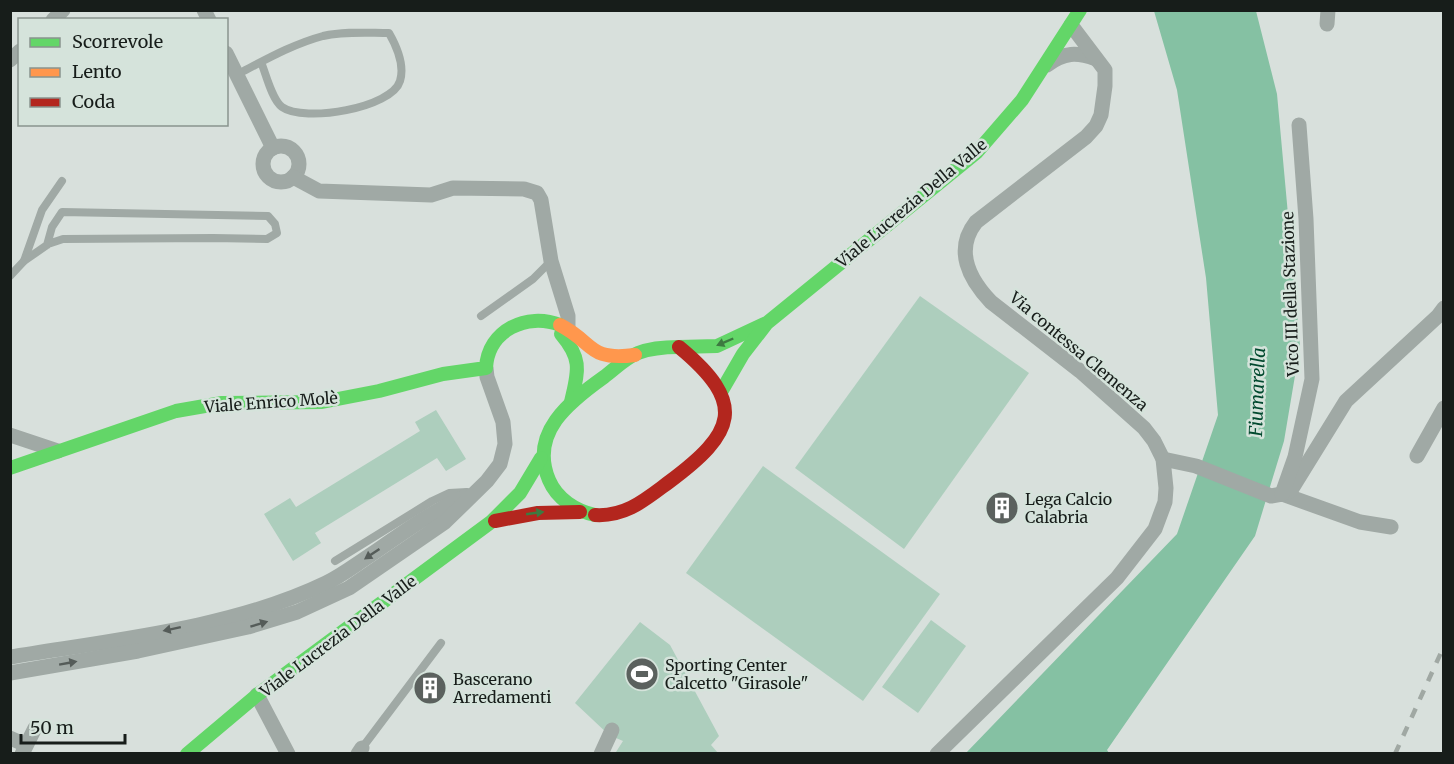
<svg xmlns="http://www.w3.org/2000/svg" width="1454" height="764" viewBox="0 0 1454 764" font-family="Merriweather,serif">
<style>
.green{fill:#adcebd}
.water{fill:#85c1a3}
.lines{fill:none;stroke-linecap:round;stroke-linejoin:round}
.lane{stroke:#a0a9a5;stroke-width:8}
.street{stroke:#a0a9a5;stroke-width:15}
.fast{stroke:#63d668;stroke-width:14}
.slow{stroke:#ff974d;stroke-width:14}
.jam{stroke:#b3261e;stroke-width:14}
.rail{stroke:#a0a8a3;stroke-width:4.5;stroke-dasharray:10 10;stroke-linecap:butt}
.oneway{fill:#3d7a41}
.oneway2{fill:#555c59}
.labels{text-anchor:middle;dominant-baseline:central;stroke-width:5;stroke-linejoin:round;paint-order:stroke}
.street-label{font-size:16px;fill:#171d1a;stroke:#d5e3db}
.poi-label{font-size:16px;fill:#171d1a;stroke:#d5e3db;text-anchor:start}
.water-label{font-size:18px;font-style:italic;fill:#01492e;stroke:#d5e3db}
</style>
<rect width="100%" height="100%" fill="#d8e0dc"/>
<!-- green -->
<g class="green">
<polygon points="920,296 1029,373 904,549 795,468"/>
<polygon points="436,410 466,459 446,471 437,458 315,533 321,543 293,561 264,514 290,498 296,507 420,431 415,422"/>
<polygon points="763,466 940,594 863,701 686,573"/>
<polygon points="931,620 966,646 918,713 882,687"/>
<polygon points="640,622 670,645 719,736 711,745 718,753 618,753 616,752 623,741 609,735 575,703"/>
</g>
<!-- water -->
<polygon class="water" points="1154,11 1256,11 1277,94 1300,346 1284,441 1255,536 1107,750 1109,753 965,754 1177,534 1218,415 1206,278 1177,90"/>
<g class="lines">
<!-- lane -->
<g class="lane">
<path d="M238 74C265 60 293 44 323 36 345 31 368 33 389 33 397 47 405 65 400 81 392 108 304 123 282 107 272 100 266 74 261 62"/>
<polyline points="24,261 42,210 62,181"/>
<polyline points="10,276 24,261 47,245 48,244 63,239 213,238 267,239 277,233 275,224 268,216 62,212 52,227 47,245"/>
<polyline points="481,316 533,279 550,262"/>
<polyline points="335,561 432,501 449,493 467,492"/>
<polyline points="362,748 441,643"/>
</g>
<!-- street -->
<g class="street">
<polyline points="204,10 209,20"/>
<polyline points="53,20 63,10"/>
<polyline points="1327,24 1328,10"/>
<polyline points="226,53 273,148"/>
<polyline points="10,60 20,51"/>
<path d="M1047 65C1064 52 1077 52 1096 59"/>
<circle cx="281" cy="164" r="18"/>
<polyline points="293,177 319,191 431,195 453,188 524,189 537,193 541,200 551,261 568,316 568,329"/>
<polyline points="10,435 58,451"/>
<polyline points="1417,456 1444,408"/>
<polyline points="1163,459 1196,466 1271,496 1282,494 1360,522 1391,527"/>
<polyline points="1287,492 1291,490 1346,401 1438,316 1444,308"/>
<polyline points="1282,494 1295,457 1312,379 1306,219 1299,125"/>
<path d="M10 657C113 640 233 628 326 583 341 576 355 565 369 556 401 534 431 512 466 496"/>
<polyline points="10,673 138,651 248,627 297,612 349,588 445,522 487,481 500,464 505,444 503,422 487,377 486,368"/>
<polyline points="257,695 288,754"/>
<polyline points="10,738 26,745"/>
<polyline points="22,754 35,728"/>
<polyline points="358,754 362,748"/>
<polyline points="601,754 612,730"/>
<path d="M937 754 1117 578 1155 529 1165 502 1166 488 1163 459 1154 441 1144 428 1080 371 991 302C969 279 954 250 976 222L1086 137 1096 126 1101 115 1105 86V70L1071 25"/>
</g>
<!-- fast -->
<g class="fast">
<path d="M561 334C583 360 578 371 571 402"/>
<polyline points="679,347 717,346 764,324"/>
<polyline points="721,392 743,354 767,323 977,152 1022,100 1080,10"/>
<path d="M10 468 176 411 222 403 322 402 379 391 443 374 486 368C488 330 527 312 560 325"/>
<path d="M595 515C576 511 557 499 549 480 529 433 569 402 604 377 615 369 625 358 638 353 651 348 665 347 679 347"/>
<polyline points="187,754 257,695 491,522 520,493 541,458"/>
</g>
<!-- slow -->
<path class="slow" d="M560 325C595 343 587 361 635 355"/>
<!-- jam -->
<g class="jam">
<path d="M595 515C626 517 646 499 669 482 735 433 748 404 679 347"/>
<polyline points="495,521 538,513 580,512"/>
</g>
<!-- rail -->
<polyline class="rail" points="1395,754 1444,646"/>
</g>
<!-- one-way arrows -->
<defs><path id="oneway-solid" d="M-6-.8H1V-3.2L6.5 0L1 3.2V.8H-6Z" transform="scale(1.5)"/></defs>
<g class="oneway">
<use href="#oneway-solid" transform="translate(725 342) rotate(157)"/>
<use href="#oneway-solid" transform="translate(535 513) rotate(-8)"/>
</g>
<g class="oneway2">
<use href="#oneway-solid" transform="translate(372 554) rotate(146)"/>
<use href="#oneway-solid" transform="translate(259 624) rotate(-17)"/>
<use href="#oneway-solid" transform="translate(172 629) rotate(168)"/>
<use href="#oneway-solid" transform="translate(68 663) rotate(-10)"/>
</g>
<!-- icons -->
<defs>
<symbol id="building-disc" viewBox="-11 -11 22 22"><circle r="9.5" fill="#5b615e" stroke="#d5e3db"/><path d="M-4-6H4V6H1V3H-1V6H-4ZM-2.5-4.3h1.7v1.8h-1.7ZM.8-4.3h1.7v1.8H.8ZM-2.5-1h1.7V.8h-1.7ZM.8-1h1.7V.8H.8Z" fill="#fff"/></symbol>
<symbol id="stadium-disc" viewBox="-11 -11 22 22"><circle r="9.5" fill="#5b615e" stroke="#d5e3db"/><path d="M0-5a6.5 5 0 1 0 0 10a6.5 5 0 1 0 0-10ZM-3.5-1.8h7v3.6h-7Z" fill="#fff"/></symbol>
</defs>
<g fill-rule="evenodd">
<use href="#building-disc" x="983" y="489" width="38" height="38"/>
<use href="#stadium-disc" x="623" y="655" width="38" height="38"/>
<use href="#building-disc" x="411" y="669" width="38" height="38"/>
</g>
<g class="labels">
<!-- street labels -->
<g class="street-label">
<text transform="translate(911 203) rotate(-40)">Viale Lucrezia Della Valle</text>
<text transform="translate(1290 294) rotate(-92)">Vico III della Stazione</text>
<text transform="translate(1079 351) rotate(40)">Via contessa Clemenza</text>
<text transform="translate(271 402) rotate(-4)">Viale Enrico Molè</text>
<text transform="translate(338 636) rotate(-37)">Viale Lucrezia Della Valle</text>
</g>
<!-- poi labels -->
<g class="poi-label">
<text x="1025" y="499">Lega Calcio<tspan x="1025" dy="18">Calabria</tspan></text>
<text x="665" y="665">Sporting Center<tspan x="665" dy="18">Calcetto "Girasole"</tspan></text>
<text x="453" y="679">Bascerano<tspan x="453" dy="18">Arredamenti</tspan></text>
</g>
<!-- water labels -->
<g class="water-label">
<text transform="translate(1257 392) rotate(-88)">Fiumarella</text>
</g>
</g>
<!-- border -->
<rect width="1454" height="764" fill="none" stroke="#171d1a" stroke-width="24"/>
<!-- legend -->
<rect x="18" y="18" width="210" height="108" fill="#d5e3db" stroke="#89948e" stroke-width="1.5"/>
<rect x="30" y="38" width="30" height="9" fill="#63d668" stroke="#89948e" stroke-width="1.5"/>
<text x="72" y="48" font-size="18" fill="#171d1a">Scorrevole</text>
<rect x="30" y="68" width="30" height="9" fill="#ff974d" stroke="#89948e" stroke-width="1.5"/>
<text x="72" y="78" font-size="18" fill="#171d1a">Lento</text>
<rect x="30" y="98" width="30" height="9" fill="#b3261e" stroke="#89948e" stroke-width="1.5"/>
<text x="72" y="108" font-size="18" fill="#171d1a">Coda</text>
<!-- scale -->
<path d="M21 734v9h104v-9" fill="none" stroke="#171d1a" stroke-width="3"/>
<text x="30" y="734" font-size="18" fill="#171d1a" stroke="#d5e3db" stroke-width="4.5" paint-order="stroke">50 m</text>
</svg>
